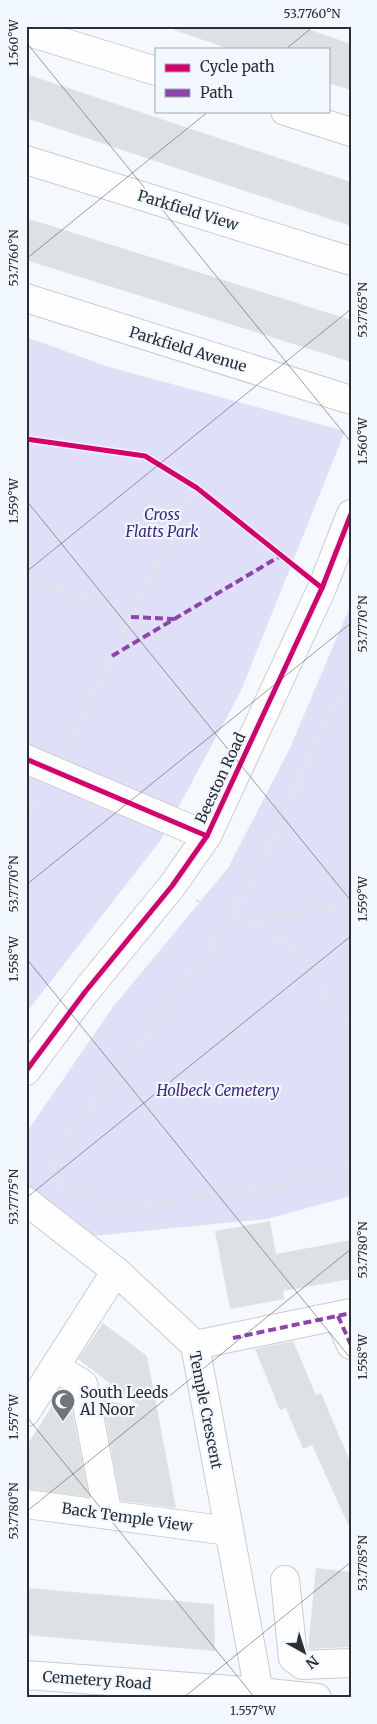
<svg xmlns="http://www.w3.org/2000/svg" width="377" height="1724" viewBox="0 0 377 1724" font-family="Merriweather,serif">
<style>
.green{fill:#dfdff8}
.building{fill:#dee1e4}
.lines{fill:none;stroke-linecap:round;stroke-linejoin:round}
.minor-casing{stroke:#c9ccd0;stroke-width:30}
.path{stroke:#e2e4e5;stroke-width:3;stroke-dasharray:4 2.5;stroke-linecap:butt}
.minor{stroke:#fefeff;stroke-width:28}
.quiet{stroke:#8e44ad;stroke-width:4;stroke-dasharray:8 4;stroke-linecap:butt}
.cycleway-casing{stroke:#f2f8ff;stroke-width:8}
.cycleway{stroke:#d6006c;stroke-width:5}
.ticks{fill:none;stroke:#2b2f33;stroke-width:1;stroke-opacity:0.45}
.labels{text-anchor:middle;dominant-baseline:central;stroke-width:4.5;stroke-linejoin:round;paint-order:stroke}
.street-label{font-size:15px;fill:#2b2f33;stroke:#f2f8ff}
.park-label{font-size:15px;font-style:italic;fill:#402789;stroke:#f2f8ff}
.poi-label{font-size:15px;fill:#2b2f33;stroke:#f2f8ff;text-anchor:start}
.neatline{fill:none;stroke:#2b2f33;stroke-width:2}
.ticks-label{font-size:12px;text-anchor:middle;fill:#2b2f33}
</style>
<rect width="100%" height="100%" fill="#f5f8fc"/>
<!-- green -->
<g class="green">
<polygon points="26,337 109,367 345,431 240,693 160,841 26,1013"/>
<polygon points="351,604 351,1196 267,1219 72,1238 26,1201 26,1133 113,1007 228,868 290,748"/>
</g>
<!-- building -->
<g class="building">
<polygon points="175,26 299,26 351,44 351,90 328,83 328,49 229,49 174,30"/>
<polygon points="26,74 351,182 351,226 26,118"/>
<polygon points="26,218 351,320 351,362 26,260"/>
<polygon points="270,1221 276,1254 351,1240 351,1279 283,1291 284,1299 230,1309 215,1231"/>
<polygon points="103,1323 147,1356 176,1508 121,1501 102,1400 141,1407 78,1359"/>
<polygon points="293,1341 316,1395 321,1393 351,1464 351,1531 312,1445 303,1449 286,1408 280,1410 255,1349"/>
<polygon points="60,1393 69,1395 89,1497 26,1489 26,1447"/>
<polygon points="316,1568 351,1572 351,1647 308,1649"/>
<polygon points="26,1588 214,1604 215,1651 26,1635"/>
</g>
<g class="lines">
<defs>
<g id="minor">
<polyline points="26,31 156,71"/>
<polyline points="285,111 351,132"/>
<polyline points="26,160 351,261"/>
<polyline points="26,298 351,400"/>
<polyline points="26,759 207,836"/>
<polyline points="26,1071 85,992 172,886 207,836 322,588 351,514"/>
<polyline points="26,1201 116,1271 195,1345 259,1692"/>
<polyline points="338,1316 351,1345"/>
<polyline points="195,1345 351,1313"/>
<polyline points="55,1367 83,1384 108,1515"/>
<polyline points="26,1412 116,1271"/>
<polyline points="26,1504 229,1531"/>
<polyline points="285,1580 293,1658 302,1665 351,1663"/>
<polyline points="26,1675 259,1692 317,1698"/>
</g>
</defs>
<!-- minor casing -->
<use href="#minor" class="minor-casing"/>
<!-- path -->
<g class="path">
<polyline points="26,548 31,569 26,576"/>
<polyline points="26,581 65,590 102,604 131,617"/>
<polyline points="351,673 273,836 231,919 48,1163 64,1187 109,1209 293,1184 351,1165"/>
<polyline points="67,745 197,488"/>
<polyline points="26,818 40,795"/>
<polyline points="196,900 231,919 351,907"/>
<polyline points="248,917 306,959 336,1013 351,1020"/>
</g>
<!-- minor -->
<use href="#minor" class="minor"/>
<!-- quiet -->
<g class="quiet">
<polyline points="131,617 174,619"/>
<polyline points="112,656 282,555"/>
<polyline points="338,1316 351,1345"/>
<polyline points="233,1338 351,1313"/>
</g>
<defs>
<g id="cycleway">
<polyline points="26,439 145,456 197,488 322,588"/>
<polyline points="26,759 207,836"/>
<polyline points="26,1071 85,992 172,886 207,836 322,588 351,514"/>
</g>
</defs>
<!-- cycleway casing -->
<use href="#cycleway" class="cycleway-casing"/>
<!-- cycleway -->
<use href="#cycleway" class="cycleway"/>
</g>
<!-- ticks -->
<path class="ticks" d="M26 42 351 442M286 49 314 26M26 259 209 111M26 500 351 901M26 572 351 309M26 885 351 623M26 958 351 1359M26 1198 351 936M26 1416 255 1698M26 1512 351 1249M183 1698 351 1562"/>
<!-- icons -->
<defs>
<symbol id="mosque-pin" viewBox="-11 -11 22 30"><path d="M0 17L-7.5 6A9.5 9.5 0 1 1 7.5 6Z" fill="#727579" stroke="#f2f8ff"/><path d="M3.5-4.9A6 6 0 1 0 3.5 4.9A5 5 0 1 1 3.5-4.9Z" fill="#fff"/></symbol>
</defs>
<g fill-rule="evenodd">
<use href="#mosque-pin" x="49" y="1387" width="28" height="38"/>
</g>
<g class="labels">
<!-- street labels -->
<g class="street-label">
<text transform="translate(188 210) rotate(17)">Parkfield View</text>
<text transform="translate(188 349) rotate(17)">Parkfield Avenue</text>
<text transform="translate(220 778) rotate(-65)">Beeston Road</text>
<text transform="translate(206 1410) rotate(79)">Temple Crescent</text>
<text transform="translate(127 1517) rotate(8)">Back Temple View</text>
<text transform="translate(97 1680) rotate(4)">Cemetery Road</text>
</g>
<!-- park labels -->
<g class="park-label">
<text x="162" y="514">Cross<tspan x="162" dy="17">Flatts Park</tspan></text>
<text x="218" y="1090">Holbeck Cemetery</text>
</g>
<!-- poi labels -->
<g class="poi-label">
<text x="80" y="1392">South Leeds<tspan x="80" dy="17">Al Noor</tspan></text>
</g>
</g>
<!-- border -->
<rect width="377" height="1724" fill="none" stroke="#f2f8ff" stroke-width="55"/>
<!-- legend -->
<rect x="155" y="48" width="175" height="65" fill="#f2f8ff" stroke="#a2a8ad"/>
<rect x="165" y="64" width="25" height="8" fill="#d6006c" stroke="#a2a8ad"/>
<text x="200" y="72" font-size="15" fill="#2b2f33">Cycle path</text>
<rect x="165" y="89" width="25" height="8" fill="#8e44ad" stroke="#a2a8ad"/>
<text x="200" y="98" font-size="15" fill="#2b2f33">Path</text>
<!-- north arrow -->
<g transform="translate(304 1652) rotate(141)" stroke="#f2f8ff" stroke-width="4" paint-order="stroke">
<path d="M0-4L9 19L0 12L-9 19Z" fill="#2b2f33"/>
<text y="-8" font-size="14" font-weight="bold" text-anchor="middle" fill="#2b2f33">N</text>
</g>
<rect x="28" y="28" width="322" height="1668" class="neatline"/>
<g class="ticks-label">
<text x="312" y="18">53.7760°N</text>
<text transform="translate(14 43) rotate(-90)" y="4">1.560°W</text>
<text transform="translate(14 258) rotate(-90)" y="4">53.7760°N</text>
<text transform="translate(363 310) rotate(-90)" y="4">53.7765°N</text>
<text transform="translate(363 441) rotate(-90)" y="4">1.560°W</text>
<text transform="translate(14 501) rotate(-90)" y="4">1.559°W</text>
<text transform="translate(363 624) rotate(-90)" y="4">53.7770°N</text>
<text transform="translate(14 884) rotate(-90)" y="4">53.7770°N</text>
<text transform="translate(363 899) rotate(-90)" y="4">1.559°W</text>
<text transform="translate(14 959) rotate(-90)" y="4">1.558°W</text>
<text transform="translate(14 1197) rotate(-90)" y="4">53.7775°N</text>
<text transform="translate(363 1250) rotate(-90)" y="4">53.7780°N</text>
<text transform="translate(363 1357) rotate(-90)" y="4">1.558°W</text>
<text transform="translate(14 1417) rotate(-90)" y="4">1.557°W</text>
<text transform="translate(14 1511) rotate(-90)" y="4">53.7780°N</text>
<text transform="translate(363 1563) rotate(-90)" y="4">53.7785°N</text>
<text x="253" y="1715">1.557°W</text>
</g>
</svg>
